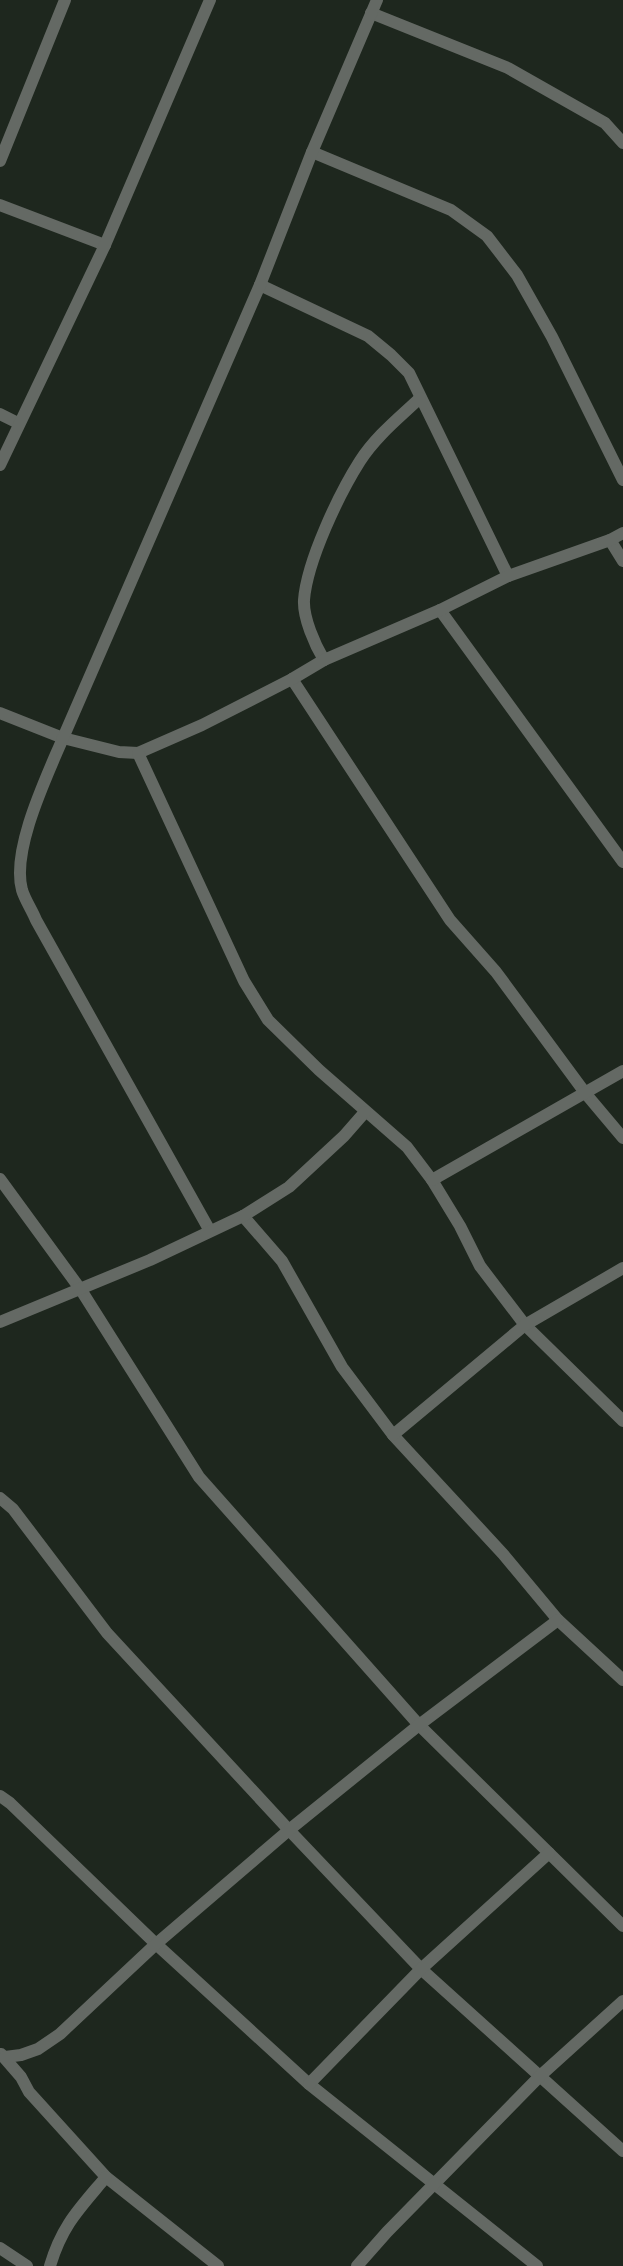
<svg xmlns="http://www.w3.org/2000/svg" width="623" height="2266" viewBox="0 0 623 2266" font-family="Signika,sans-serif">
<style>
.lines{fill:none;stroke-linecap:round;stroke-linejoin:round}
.street{stroke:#646964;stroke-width:12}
</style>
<rect width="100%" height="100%" fill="#1e271e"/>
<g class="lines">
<!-- street -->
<g class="street">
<polyline points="371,13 508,68 605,123 623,143"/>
<polyline points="312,152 451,210 487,236 517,275 552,337 623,480"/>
<polyline points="0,161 65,0"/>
<polyline points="0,205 105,245"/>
<polyline points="260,285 368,336 391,355 409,373 508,576"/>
<polyline points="0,414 18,423"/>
<polyline points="0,465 105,245 210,0"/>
<polyline points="610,540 623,561"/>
<polyline points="440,610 623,862"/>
<path d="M324 660C315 645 303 618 304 600 307 561 339 494 360 461 376 436 399 418 420 398"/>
<polyline points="292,679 450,920 496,972 586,1094 623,1138"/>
<polyline points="0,713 63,738 119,752 138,753 202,725 292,679 324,660 440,610 508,576 610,540 623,533"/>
<polyline points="138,753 244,981 268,1020 319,1070 407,1147 432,1180 460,1226 480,1266 525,1325 623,1421"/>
<polyline points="0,1179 81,1290 199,1477 419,1725 623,1926"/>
<polyline points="432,1180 623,1071"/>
<polyline points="243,1216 282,1261 342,1367 393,1435 503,1554 558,1620 623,1680"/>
<path d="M210 1231 36 920C32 910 25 900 22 890 11 850 47 776 63 738L260 285 312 152 377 0"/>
<polyline points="0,1322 150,1260 243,1216 289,1187 344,1136 365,1112"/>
<polyline points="393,1435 525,1325 623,1268"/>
<polyline points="0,1498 13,1509 107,1633 289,1830 421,1969 623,2151"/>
<polyline points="0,1796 10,1803 156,1944 309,2084 537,2266"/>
<polyline points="1,2054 21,2077 29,2092 106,2177 218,2266"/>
<polyline points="5,2057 21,2055 38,2049 60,2034 156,1944 289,1830 419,1725 558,1620"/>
<polyline points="309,2084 421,1969 549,1853"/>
<polyline points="0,2248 27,2266"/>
<path d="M50 2266C62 2225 80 2208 106 2177"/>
<polyline points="357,2266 387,2232 540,2076 623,2001"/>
</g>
</g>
</svg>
